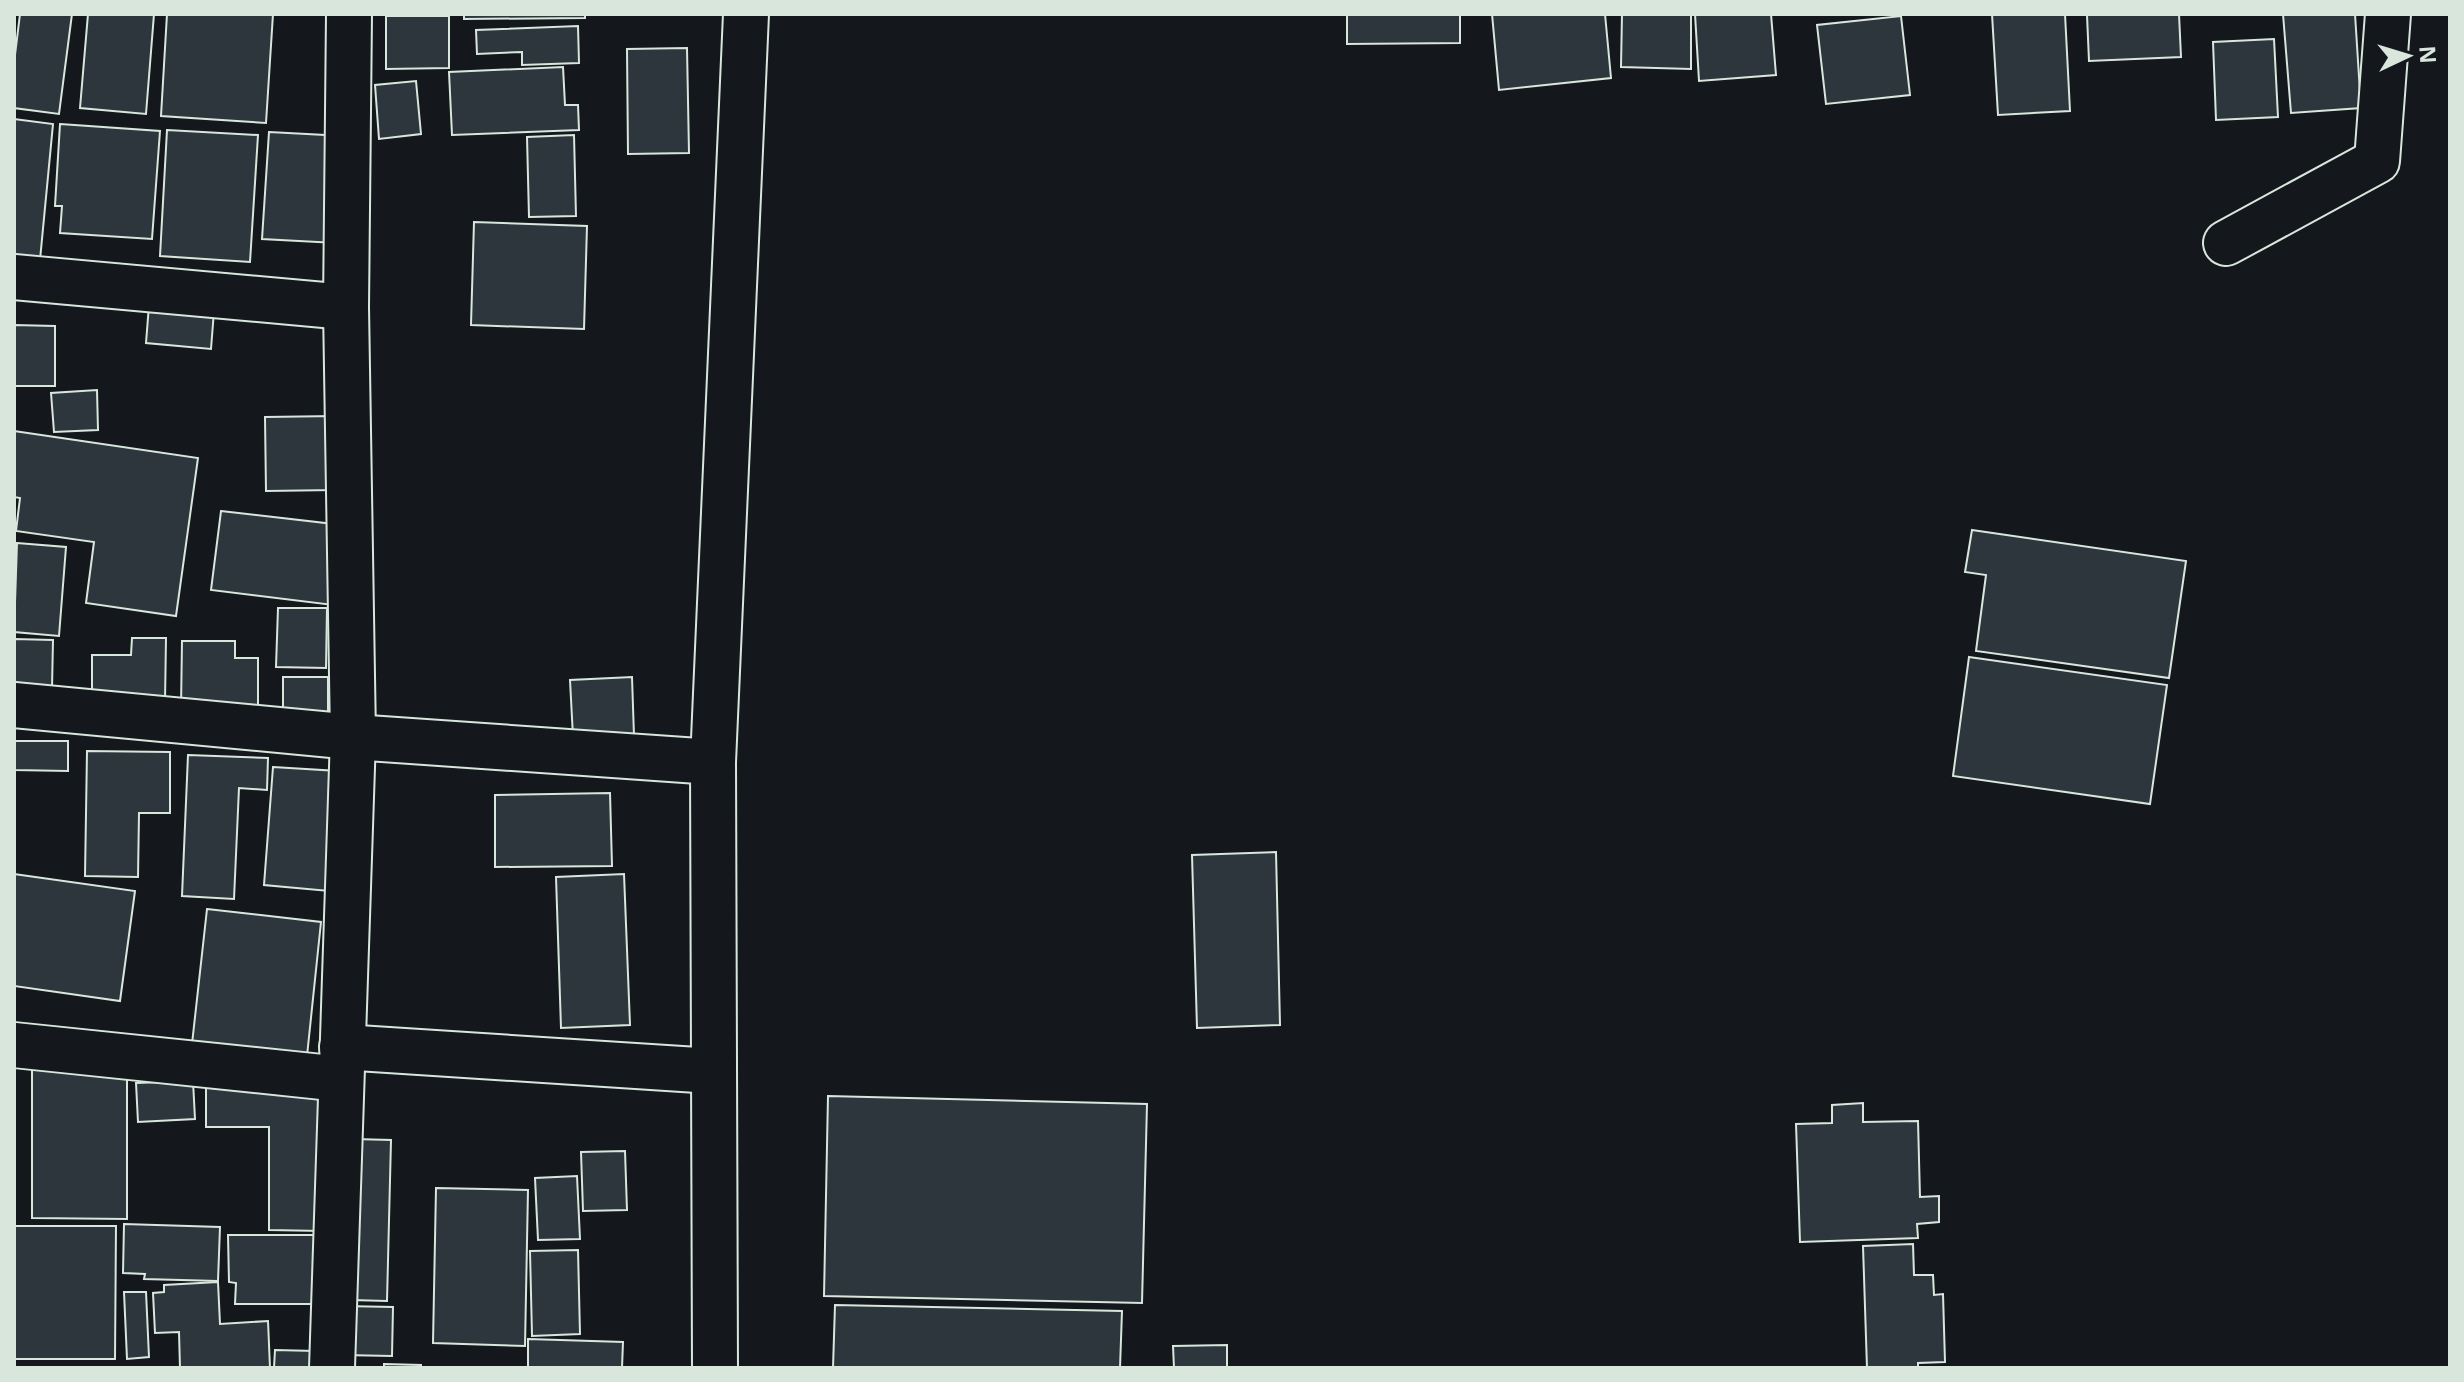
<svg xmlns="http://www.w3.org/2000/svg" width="2464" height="1382" viewBox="0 0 2464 1382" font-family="'Noto Sans',sans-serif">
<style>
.building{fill:#2c363c;stroke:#d8e6dc;stroke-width:2}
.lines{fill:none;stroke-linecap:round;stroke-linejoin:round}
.minor-casing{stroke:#d8e6dc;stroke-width:48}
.minor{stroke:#14181c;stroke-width:44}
</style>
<rect width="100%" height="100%" fill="#14181c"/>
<!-- building -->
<g class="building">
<polygon points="20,14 72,14 59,114 14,108 14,63"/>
<polygon points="88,14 154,14 146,114 80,108"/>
<polygon points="167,14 273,14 266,123 161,116"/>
<polygon points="464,14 585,14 585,18 464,19"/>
<polygon points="1347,14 1460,14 1460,43 1347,44"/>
<polygon points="1492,14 1605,14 1611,78 1499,90"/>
<polygon points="1622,14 1691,14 1691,69 1621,67"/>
<polygon points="1695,14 1771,14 1776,75 1699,81"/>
<polygon points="1992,14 2065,14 2070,111 1998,115"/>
<polygon points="2113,14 2179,14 2181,57 2089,61 2087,15"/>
<polygon points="2283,14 2355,14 2361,108 2291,113"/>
<polygon points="386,16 449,16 449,68 386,69"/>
<polygon points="1901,16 1910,95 1826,104 1817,25"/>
<polygon points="578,26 579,63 522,65 522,52 477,54 476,30"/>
<polygon points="2274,39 2278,117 2216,120 2213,42"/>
<polygon points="687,48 689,153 628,154 627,49"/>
<polygon points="563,67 565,105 578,105 579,130 452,135 449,72"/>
<polygon points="416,81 421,134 379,139 375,85"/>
<polygon points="14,119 53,124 40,260 14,258"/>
<polygon points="60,124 160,131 152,239 60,233 62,206 55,206"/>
<polygon points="167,130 258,135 250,262 160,256"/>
<polygon points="269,132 344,136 336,243 262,239"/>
<polygon points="574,135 576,216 529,217 527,137"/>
<polygon points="474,222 587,226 584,329 471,325"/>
<polygon points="149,305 214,311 211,349 146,343"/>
<polygon points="14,325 55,326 55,386 14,386"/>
<polygon points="97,390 98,430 54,432 51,393"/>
<polygon points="335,416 335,490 266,491 265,417"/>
<polygon points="14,431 198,458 176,616 86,603 94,542 16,531 20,498 14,497"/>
<polygon points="221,511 342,525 333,605 211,590"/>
<polygon points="1972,530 2186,561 2169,678 1976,651 1986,575 1965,572"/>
<polygon points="17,543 66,547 59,636 14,632"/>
<polygon points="278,608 327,608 326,668 276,667"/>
<polygon points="132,638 166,638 165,702 92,701 92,655 131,655"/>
<polygon points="14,639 53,640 52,688 14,687"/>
<polygon points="182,641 235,641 235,658 258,658 258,709 181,708"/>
<polygon points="1969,657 2167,685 2150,804 1953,776"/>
<polygon points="283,677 328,677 328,717 283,716"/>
<polygon points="632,677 634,736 573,737 570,680"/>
<polygon points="14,741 68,741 68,771 14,770"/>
<polygon points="87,751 170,752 170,813 139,813 138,877 85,876"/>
<polygon points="188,755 268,758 267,790 239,788 234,899 182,896"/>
<polygon points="273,767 338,771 329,891 264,885"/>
<polygon points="610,793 612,866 495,867 495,795"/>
<polygon points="1276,852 1280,1025 1197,1028 1192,855"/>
<polygon points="14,874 135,891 120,1001 14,986"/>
<polygon points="624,874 630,1025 561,1028 556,877"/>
<polygon points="207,909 321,922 307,1056 192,1044"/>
<polygon points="32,1067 127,1067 127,1219 32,1218"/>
<polygon points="193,1081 195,1119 138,1122 136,1083"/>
<polygon points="206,1085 323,1086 322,1231 269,1230 269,1127 206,1127"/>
<polygon points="828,1096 1147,1104 1142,1303 824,1296"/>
<polygon points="1863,1103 1863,1122 1918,1121 1920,1197 1939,1196 1939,1222 1917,1224 1918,1238 1800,1242 1796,1124 1832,1123 1832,1105"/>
<polygon points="354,1139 391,1140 387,1301 351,1300"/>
<polygon points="625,1151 627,1210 583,1211 581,1152"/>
<polygon points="577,1176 580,1239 538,1240 535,1178"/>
<polygon points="436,1188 528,1190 525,1346 433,1343"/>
<polygon points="124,1224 220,1227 218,1281 144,1279 145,1274 123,1273"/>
<polygon points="14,1226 116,1226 115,1359 14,1359"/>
<polygon points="228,1235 319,1235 319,1304 235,1304 236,1283 229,1282"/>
<polygon points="1913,1244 1914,1275 1933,1275 1934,1295 1943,1294 1945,1362 1918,1363 1918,1368 1867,1368 1863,1246"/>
<polygon points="578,1250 580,1334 532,1336 530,1251"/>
<polygon points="218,1282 220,1324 268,1321 270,1368 180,1368 179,1332 155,1333 153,1293 164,1292 164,1285"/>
<polygon points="124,1292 146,1292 149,1357 127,1359"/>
<polygon points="835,1305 1122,1311 1120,1368 833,1368"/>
<polygon points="343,1306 393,1307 392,1356 343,1355"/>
<polygon points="528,1339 623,1342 622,1368 528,1368"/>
<polygon points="1227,1345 1227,1368 1174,1368 1173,1346"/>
<polygon points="275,1350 315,1351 314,1368 274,1368"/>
<polygon points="384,1364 421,1365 421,1368 384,1368"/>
</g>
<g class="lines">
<defs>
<g id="minor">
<polyline points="2226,243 2377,161 2388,14"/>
<polyline points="14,277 346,307"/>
<polyline points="14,705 353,737 713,762"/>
<polyline points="14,1045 341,1079"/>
<polyline points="342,1047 713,1071"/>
<polyline points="332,1368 353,737 346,307 349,14"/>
<polyline points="715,1368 713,762 746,14"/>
</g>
</defs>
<!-- minor casing -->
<use href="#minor" class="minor-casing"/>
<!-- minor -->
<use href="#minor" class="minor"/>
</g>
<!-- border -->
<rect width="2464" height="1382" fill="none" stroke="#d8e6dc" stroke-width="32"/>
<!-- north arrow -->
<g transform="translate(2408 56) rotate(86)" stroke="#14181c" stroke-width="6" paint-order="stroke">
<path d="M0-6L14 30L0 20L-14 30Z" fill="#d8e6dc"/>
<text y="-12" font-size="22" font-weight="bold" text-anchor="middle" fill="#d8e6dc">N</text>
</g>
</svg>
